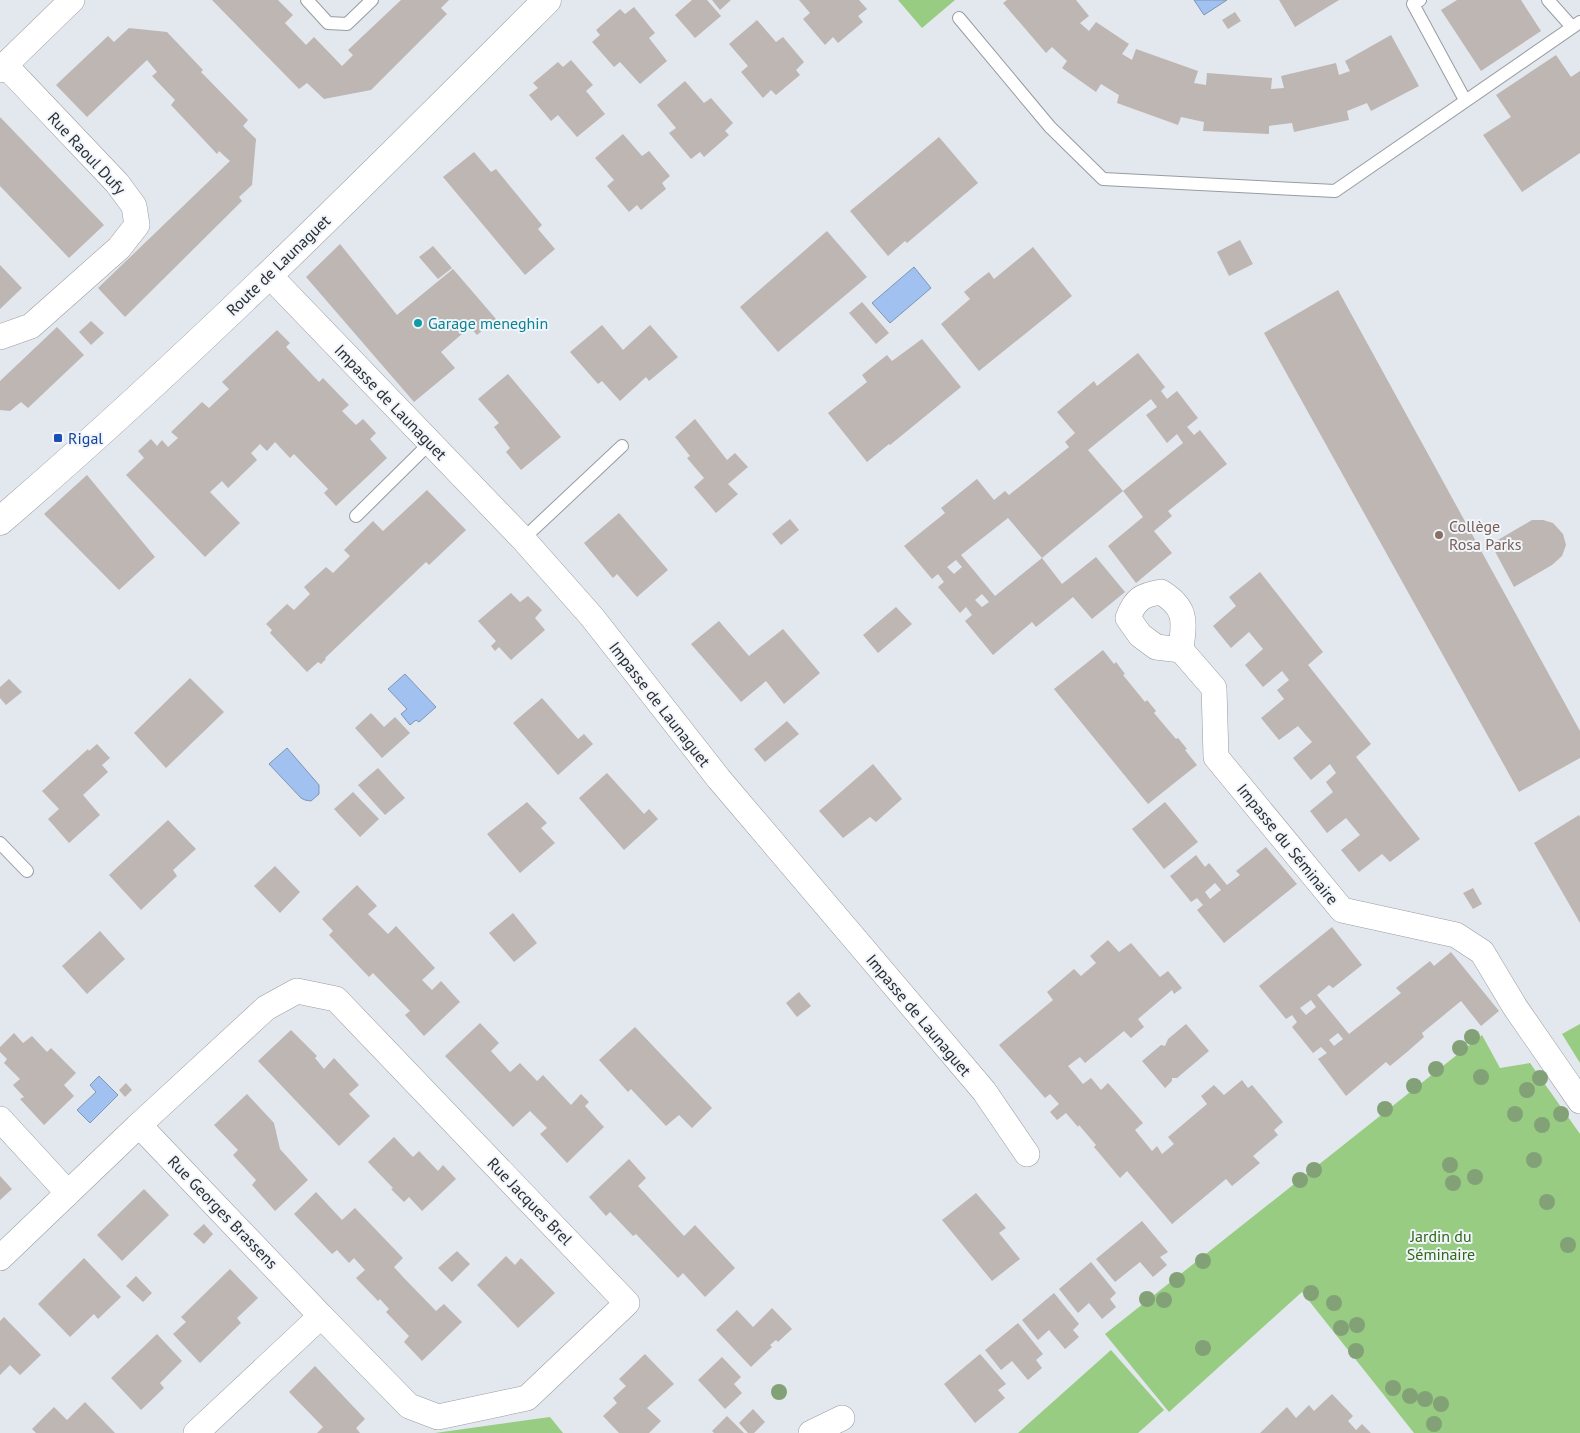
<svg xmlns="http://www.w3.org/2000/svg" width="1580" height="1433" viewBox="0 0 1580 1433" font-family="'PT Sans',sans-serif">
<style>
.green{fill:#98cc82}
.water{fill:#a1c1f0;stroke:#7e95b6}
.building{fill:#bdb6b2;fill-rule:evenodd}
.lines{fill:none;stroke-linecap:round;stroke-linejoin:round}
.service-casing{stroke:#989ca2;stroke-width:14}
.minor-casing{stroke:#989ca2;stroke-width:26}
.secondary-casing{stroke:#989ca2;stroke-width:29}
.service{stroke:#fff;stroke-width:12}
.minor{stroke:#fff;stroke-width:25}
.secondary{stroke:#fff;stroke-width:28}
.tree{fill:#82a177}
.culture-dot{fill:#0f9aa8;stroke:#f0f5fb;stroke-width:2}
.transit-dot{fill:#1a4fb4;stroke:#f0f5fb;stroke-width:2}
.education-dot{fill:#8d6e63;stroke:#f0f5fb;stroke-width:2}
.labels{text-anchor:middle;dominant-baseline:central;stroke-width:4;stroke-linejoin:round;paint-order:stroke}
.street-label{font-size:16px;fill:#2c2e30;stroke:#f0f5fb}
.culture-label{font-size:16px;fill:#0d838f;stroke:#f0f5fb;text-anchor:start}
.transit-label{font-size:16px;fill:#164399;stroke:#f0f5fb;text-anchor:start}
.education-label{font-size:16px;fill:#785e54;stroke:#f0f5fb;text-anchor:start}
.park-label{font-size:16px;fill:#326715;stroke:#f0f5fb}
</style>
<rect width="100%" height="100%" fill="#e3e8ee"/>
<!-- green -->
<g class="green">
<polygon points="898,0 955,0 922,28"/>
<polygon points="1580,1024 1580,1063 1562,1034"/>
<polygon points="1482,1035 1500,1068 1530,1063 1580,1134 1580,1433 1414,1433 1302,1292 1169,1412 1105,1334"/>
<polygon points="1111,1350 1164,1410 1138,1433 1018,1433"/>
<polygon points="550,1417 563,1433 435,1433"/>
</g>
<!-- water -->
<g class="water">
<polygon points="1194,0 1227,0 1204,15"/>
<polygon points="914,267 931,288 890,323 872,303"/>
<polygon points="405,674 436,707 419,722 416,720 410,725 401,714 407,709 388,689"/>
<polygon points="287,748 319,785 319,794 311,801 305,800 301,798 269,764"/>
<polygon points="99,1076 118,1095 90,1123 77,1110 96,1092 90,1085"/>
</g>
<!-- building -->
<g class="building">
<polygon points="212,0 278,0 293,15 285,23 306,45 314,37 342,66 353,55 348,50 401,0 449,0 441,8 447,14 371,90 324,99 307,83 299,89"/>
<polygon points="692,0 707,0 721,16 695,38 675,15"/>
<polygon points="712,0 731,0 720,10"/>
<polygon points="799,0 859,0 867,9 858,16 863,22 838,43 833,37 825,45 803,19 810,13"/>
<polygon points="1007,0 1076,0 1089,16 1080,23 1089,31 1096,22 1129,44 1122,54 1132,60 1136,49 1198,71 1194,83 1206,85 1207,73 1272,78 1271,89 1284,88 1281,76 1336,63 1339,75 1350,71 1345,61 1391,35 1419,86 1371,111 1367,103 1347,111 1349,120 1294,132 1292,123 1269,126 1269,134 1203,131 1204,122 1181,117 1178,125 1117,103 1119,95 1101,84 1096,92 1062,68 1067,61 1052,47 1046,53 1003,3"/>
<polygon points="1279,0 1339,0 1295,27"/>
<polygon points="1457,0 1521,0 1541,31 1481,71 1441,10"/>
<polygon points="634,7 655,33 649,38 667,61 640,84 620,62 614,67 592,42 600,35 596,30 620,9 625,14"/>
<polygon points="1235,12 1241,21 1228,29 1222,20"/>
<polygon points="757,20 776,42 783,37 804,62 796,70 800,75 776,95 771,90 763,98 741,72 748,66 729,44"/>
<polygon points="129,28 167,32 203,70 201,72 248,120 243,126 256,139 252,185 239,197 242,201 125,317 98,288 230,161 219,151 217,154 171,105 175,100 152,76 157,72 147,60 87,117 56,85 108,36 114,42"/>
<polygon points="1556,55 1571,77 1580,71 1580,153 1522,192 1483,135 1511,117 1496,95"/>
<polygon points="571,60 593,85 586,91 605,114 577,137 558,115 551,121 529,95 538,88 533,83 558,62 563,67"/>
<polygon points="685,81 704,103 711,98 733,123 725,131 729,135 704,157 700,152 691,159 669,133 676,128 657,105"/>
<polygon points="0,117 104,225 69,258 0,186"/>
<polygon points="623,134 642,156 649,151 670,176 662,183 666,189 654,199 641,210 637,205 629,212 607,186 614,180 595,158"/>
<polygon points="939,137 978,183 907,243 905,241 888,256 850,211"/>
<polygon points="474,152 491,172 496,169 509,185 542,225 538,229 555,249 525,275 443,177"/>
<polygon points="827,231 867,277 778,352 740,307"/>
<polygon points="1240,240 1253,264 1229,276 1217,252"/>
<polygon points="340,244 397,315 453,269 496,319 477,335 470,327 441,352 455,368 414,402 306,277"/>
<polygon points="433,246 452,268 438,279 419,257"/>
<polygon points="1033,247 1072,296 979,371 941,324 970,299 964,292 976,282 989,272 994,279"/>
<polygon points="0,265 22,288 0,309"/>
<polygon points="1338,290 1580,731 1580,758 1519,792 1264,333"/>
<polygon points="862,302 889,333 876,344 849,313"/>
<polygon points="91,321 104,333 91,345 79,332"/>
<polygon points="602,325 623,350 650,325 678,357 649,381 646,377 620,401 602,381 598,384 570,352"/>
<polygon points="57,327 84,355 28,408 21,402 10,411 0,410 0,381"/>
<polygon points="277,330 290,343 286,347 319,382 323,378 349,405 342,411 356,425 363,419 376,433 370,439 387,458 336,506 324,493 328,489 294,454 290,458 275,442 267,451 260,444 251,453 257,460 228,488 222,481 210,492 240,523 205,557 126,475 144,458 138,451 151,439 157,446 162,440 168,447 178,438 171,432 202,402 209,408 229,389 222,382"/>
<polygon points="922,339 961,387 890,445 889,444 867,462 828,413 867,382 862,375 887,355 892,361"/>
<path d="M1138 353 1165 387 1161 391 1167 399 1177 391 1198 418 1187 427 1194 435 1200 430 1227 464 1168 511 1172 516 1154 531 1172 553 1136 583 1108 546 1143 517 1123 491 1183 443 1177 434 1167 443 1146 415 1157 407 1151 399 1125 420 1088 450 1123 491 1042 558 1008 518 961 555 995 596 1042 558 1062 584 1096 557 1125 592 1092 619 1073 597 1036 627 1032 622 993 655 965 621 972 615 966 607 960 613 938 587 944 582 938 574 932 579 904 546 945 513 941 508 977 479 994 500 1005 491 1009 495 1069 447 1065 442 1075 433 1057 412 1094 381 1097 386ZM956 560 962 567 954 574 947 567ZM982 594 989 602 982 607 975 600Z"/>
<polygon points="508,374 561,437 521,470 506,452 510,448 494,427 499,423 478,399"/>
<polygon points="695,419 727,460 735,453 748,467 728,484 738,494 716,513 694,487 704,478 687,458 690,456 675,437"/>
<polygon points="87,475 155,557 119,590 44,514"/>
<polygon points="427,490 466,530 429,565 426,562 325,658 326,659 321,664 318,662 307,672 270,633 272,630 266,624 287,604 294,610 310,594 304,587 326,567 333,573 350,556 344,550 373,521 383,531"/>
<polygon points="619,513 668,570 637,597 617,574 613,578 584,543"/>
<polygon points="790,519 799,530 781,545 772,534"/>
<polygon points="1532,520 1543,520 1553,523 1563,534 1566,545 1562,556 1552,565 1514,587 1491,544"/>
<polygon points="1260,572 1323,652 1308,665 1371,744 1356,757 1420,839 1390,862 1382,854 1359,872 1341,850 1360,835 1346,818 1327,833 1310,811 1333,792 1326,782 1336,773 1330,764 1311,780 1293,758 1312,742 1304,733 1298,726 1279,740 1261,718 1284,699 1277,690 1289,680 1282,671 1263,687 1245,665 1263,649 1249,632 1231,648 1213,626 1236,606 1229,597"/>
<polygon points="511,593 520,602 528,596 542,610 535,618 545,630 511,660 499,647 495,651 491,646 496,641 478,621"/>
<polygon points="896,607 912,624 878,653 863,635"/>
<polygon points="719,621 749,656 783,629 820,673 784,704 766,681 741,702 691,644"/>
<polygon points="1103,650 1114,664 1116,662 1125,674 1123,675 1145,702 1147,700 1156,711 1154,713 1176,739 1178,738 1187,749 1185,750 1197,765 1148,804 1054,689"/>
<polygon points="190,678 224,712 166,768 134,733"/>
<polygon points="9,679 22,692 6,705 0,698 0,687"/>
<polygon points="542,698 578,739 584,734 593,744 558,775 513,723"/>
<polygon points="371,713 384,727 395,717 410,733 382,758 355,728"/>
<polygon points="787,721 799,734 765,762 754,749"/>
<polygon points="97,744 110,758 102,765 108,772 83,795 100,815 69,843 48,819 59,809 42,791 88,749 89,751"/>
<polygon points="873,764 902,799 876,822 870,817 843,838 819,811"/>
<polygon points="378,768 405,798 385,815 358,785"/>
<polygon points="607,773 644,814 649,809 658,819 624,850 579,798"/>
<polygon points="353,792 379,819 360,837 334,809"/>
<polygon points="527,802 547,823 541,828 555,843 520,873 487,834"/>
<polygon points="1165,802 1198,842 1164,869 1132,829"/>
<polygon points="1579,815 1580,817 1580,923 1534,843"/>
<polygon points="168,820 196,849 173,870 177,876 141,910 109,875"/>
<path d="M1266 847 1297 884 1224 943 1197 910 1203 905 1197 898 1191 902 1170 876 1196 855 1205 867 1209 863 1227 885 1240 875 1236 871ZM1215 883 1221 890 1210 899 1205 892Z"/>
<polygon points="275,866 300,892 280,913 254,886"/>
<polygon points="357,885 377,906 368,914 388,934 396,926 435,968 422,980 432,990 441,981 460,1002 424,1036 405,1015 410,1011 373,973 369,977 329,935 333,931 322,919"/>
<polygon points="1473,888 1482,904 1473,909 1463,893"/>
<polygon points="513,913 537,943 514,962 489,933"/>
<path d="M1332 927 1362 965 1333 988 1329 985 1317 995 1349 1034 1401 993 1396 988 1430 961 1434 966 1451 952 1499 1011 1481 1026 1461 1001 1422 1033 1424 1037 1407 1052 1390 1066 1386 1062 1346 1096 1318 1059 1327 1053 1321 1047 1313 1053 1292 1027 1297 1022 1292 1015 1286 1019 1259 986ZM1311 1000 1316 1007 1306 1015 1300 1008ZM1338 1033 1343 1039 1334 1046 1329 1040Z"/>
<polygon points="100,931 125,959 87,994 62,966"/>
<polygon points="1108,940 1119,952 1131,943 1160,977 1168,971 1182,988 1174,994 1172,990 1138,1019 1144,1027 1131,1038 1124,1031 1085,1063 1080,1057 1068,1066 1083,1084 1091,1078 1101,1090 1108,1083 1143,1123 1135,1130 1152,1151 1157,1146 1162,1154 1174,1144 1168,1137 1207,1104 1201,1096 1214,1085 1224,1095 1242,1080 1248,1088 1252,1085 1283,1122 1274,1130 1278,1135 1253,1156 1260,1163 1232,1186 1226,1179 1172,1224 1127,1171 1120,1178 1094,1147 1096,1145 1079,1125 1078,1127 1066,1113 1057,1120 1050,1112 1059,1104 1050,1094 1045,1098 999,1045 1053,1000 1047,992 1074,969 1081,976 1096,963 1090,956"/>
<polygon points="799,992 811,1006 797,1017 786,1003"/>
<polygon points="480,1023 499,1043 491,1051 510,1072 520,1063 537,1081 543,1075 571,1105 581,1094 589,1102 585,1106 604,1127 567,1163 540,1134 547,1128 530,1111 513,1127 445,1056"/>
<polygon points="1186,1024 1209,1051 1177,1078 1172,1078 1172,1081 1165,1088 1142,1061 1161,1045 1165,1046 1168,1039"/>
<polygon points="635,1027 712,1108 692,1128 679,1115 666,1126 631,1089 628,1092 599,1060"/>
<polygon points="291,1030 317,1056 315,1058 324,1069 334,1058 359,1085 349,1094 370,1116 339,1146 258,1061"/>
<polygon points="14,1033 23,1043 32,1036 47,1052 51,1048 76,1073 64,1085 74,1096 44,1125 20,1099 24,1097 13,1085 20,1079 4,1063 7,1059 0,1052 0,1047"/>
<polygon points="126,1083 132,1090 125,1097 119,1090"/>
<polygon points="247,1094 274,1123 280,1149 308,1180 275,1211 252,1185 256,1180 233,1155 238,1150 214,1125"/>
<polygon points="394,1137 413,1157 419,1151 438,1171 443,1165 456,1179 422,1211 409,1197 404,1202 391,1189 393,1188 368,1162"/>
<polygon points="629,1159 646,1178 638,1186 684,1236 695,1225 735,1268 705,1297 683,1273 678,1278 636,1234 633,1236 610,1212 606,1216 589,1197"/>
<polygon points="0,1176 12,1189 0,1200"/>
<polygon points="144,1189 169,1215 122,1261 97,1235"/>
<polygon points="316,1192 342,1220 355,1208 403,1258 394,1267 403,1277 436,1311 444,1304 462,1322 422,1361 404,1342 409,1336 386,1312 389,1309 380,1299 378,1301 356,1278 365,1270 354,1258 349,1263 337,1250 332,1254 294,1214"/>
<polygon points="976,1193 1006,1228 999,1233 1020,1259 992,1281 942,1220"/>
<polygon points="1142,1221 1168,1252 1160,1257 1167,1265 1153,1277 1140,1262 1115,1282 1096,1259"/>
<polygon points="204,1224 213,1234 204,1244 193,1234"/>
<polygon points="457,1251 470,1264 452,1282 438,1268"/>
<polygon points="506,1256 515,1265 521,1258 555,1293 518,1328 477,1285"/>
<polygon points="84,1258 121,1297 98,1319 94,1314 70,1337 38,1304"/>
<polygon points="1091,1262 1116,1293 1110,1299 1116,1307 1102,1319 1089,1303 1078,1313 1059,1289"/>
<polygon points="230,1269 258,1298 237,1318 241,1323 200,1363 173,1334 186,1322 181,1317"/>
<polygon points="136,1276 152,1293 143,1302 126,1286"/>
<polygon points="1054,1293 1079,1324 1073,1330 1079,1337 1065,1349 1049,1330 1038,1340 1022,1320"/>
<polygon points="772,1308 792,1329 778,1342 776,1340 770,1345 772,1347 751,1367 716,1330 737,1310 753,1327"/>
<polygon points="4,1317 41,1355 20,1375 10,1365 0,1375 0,1321"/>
<polygon points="1018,1323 1043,1354 1036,1360 1042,1368 1028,1380 1012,1361 1001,1370 985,1350"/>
<polygon points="157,1334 182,1361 160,1383 164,1388 141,1410 111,1378"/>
<polygon points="645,1354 674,1384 647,1408 661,1421 649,1433 619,1433 603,1416 617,1403 613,1398 626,1386 619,1379"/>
<polygon points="980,1354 1006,1384 998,1390 1005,1398 975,1423 944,1384"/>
<polygon points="722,1357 741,1377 734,1384 742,1393 725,1409 698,1380"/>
<polygon points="315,1366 365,1419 356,1428 360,1433 317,1433 323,1427 289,1392"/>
<polygon points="1332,1394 1353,1416 1348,1421 1356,1430 1362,1424 1371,1433 1260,1433 1287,1407 1296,1418 1309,1405 1314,1411"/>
<polygon points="85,1402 115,1433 36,1433 32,1429 54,1407 67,1420"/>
<polygon points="753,1409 765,1422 754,1433 748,1433 739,1423"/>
<polygon points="727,1416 744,1433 714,1433 712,1431"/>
</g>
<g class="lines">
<defs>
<g id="service">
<polyline points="307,0 328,23 347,24 372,0"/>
<polyline points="1420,0 1413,4 1465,100"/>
<polyline points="1548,0 1572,27"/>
<polyline points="959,18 1050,127 1103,179 1335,191 1580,22"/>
<polyline points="356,516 431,442"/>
<polyline points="523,539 622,446"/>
<polyline points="0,843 27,871"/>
</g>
<g id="minor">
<polyline points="0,70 72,0"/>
<polyline points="269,275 523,539 592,617 719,779 984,1091 1027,1154"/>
<polyline points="0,337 31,326 119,248 137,225 134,206 117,183 5,65"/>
<path d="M1181 650C1184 621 1188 609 1161 592 1142 595 1135 599 1128 618L1140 635 1156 647 1181 650 1214 688 1216 757 1342 910 1456 935 1482 952 1515 1007 1580 1101"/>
<polyline points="0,1119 68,1193"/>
<polyline points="139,1125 266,1008 297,991 336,999 627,1303 527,1398 438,1417 409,1406 321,1316"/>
<polyline points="0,1258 139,1125 321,1316 196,1433"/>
<polyline points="811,1433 842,1418"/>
</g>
<path id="secondary" d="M0 521C191 357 369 178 547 0"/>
</defs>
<!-- service casing -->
<use href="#service" class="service-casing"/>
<!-- minor casing -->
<use href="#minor" class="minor-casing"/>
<!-- secondary casing -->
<use href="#secondary" class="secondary-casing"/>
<!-- service -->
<use href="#service" class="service"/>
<!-- minor -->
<use href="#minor" class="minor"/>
<!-- secondary -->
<use href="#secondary" class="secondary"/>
</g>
<!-- trees -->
<g class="tree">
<circle cx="1472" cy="1037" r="8"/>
<circle cx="1460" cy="1048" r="8"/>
<circle cx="1436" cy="1069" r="8"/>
<circle cx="1481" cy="1077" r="8"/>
<circle cx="1540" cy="1078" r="8"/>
<circle cx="1414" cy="1086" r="8"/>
<circle cx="1527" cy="1090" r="8"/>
<circle cx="1385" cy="1109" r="8"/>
<circle cx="1515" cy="1114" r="8"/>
<circle cx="1561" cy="1114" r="8"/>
<circle cx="1542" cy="1125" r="8"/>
<circle cx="1534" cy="1160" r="8"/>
<circle cx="1450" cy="1165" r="8"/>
<circle cx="1314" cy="1170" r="8"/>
<circle cx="1475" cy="1177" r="8"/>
<circle cx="1300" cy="1180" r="8"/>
<circle cx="1453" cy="1183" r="8"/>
<circle cx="1547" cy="1202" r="8"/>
<circle cx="1568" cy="1245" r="8"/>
<circle cx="1203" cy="1261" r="8"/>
<circle cx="1177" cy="1280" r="8"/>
<circle cx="1311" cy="1293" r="8"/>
<circle cx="1147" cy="1299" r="8"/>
<circle cx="1164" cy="1300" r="8"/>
<circle cx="1334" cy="1303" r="8"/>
<circle cx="1357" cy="1325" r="8"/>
<circle cx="1341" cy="1328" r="8"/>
<circle cx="1203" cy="1348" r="8"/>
<circle cx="1356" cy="1351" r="8"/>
<circle cx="1393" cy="1388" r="8"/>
<circle cx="779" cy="1392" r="8"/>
<circle cx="1410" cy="1396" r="8"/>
<circle cx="1425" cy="1399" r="8"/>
<circle cx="1441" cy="1404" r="8"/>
<circle cx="1434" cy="1424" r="8"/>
</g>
<!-- markers -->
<circle class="culture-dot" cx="418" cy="323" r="5"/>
<rect class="transit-dot" x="53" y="433" width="10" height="10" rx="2.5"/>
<circle class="education-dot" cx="1439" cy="535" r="5"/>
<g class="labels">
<!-- street labels -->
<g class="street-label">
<text transform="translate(87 153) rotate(47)">Rue Raoul Dufy</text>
<text transform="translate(278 265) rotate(-44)">Route de Launaguet</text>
<text transform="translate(391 402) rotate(46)">Impasse de Launaguet</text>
<text transform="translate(660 704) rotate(52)">Impasse de Launaguet</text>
<text transform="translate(1288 844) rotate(51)">Impasse du Séminaire</text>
<text transform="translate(919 1015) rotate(50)">Impasse de Launaguet</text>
<text transform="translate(530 1201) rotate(46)">Rue Jacques Brel</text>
<text transform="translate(223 1212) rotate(46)">Rue Georges Brassens</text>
</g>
<!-- culture labels -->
<g class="culture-label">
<text x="428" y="323">Garage meneghin</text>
</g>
<!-- transit labels -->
<g class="transit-label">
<text x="68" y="438">Rigal</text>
</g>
<!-- education labels -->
<g class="education-label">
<text x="1449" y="526">Collège<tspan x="1449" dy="18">Rosa Parks</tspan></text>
</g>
<!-- park labels -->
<g class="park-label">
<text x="1441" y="1236">Jardin du<tspan x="1441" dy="18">Séminaire</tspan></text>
</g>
</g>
</svg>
